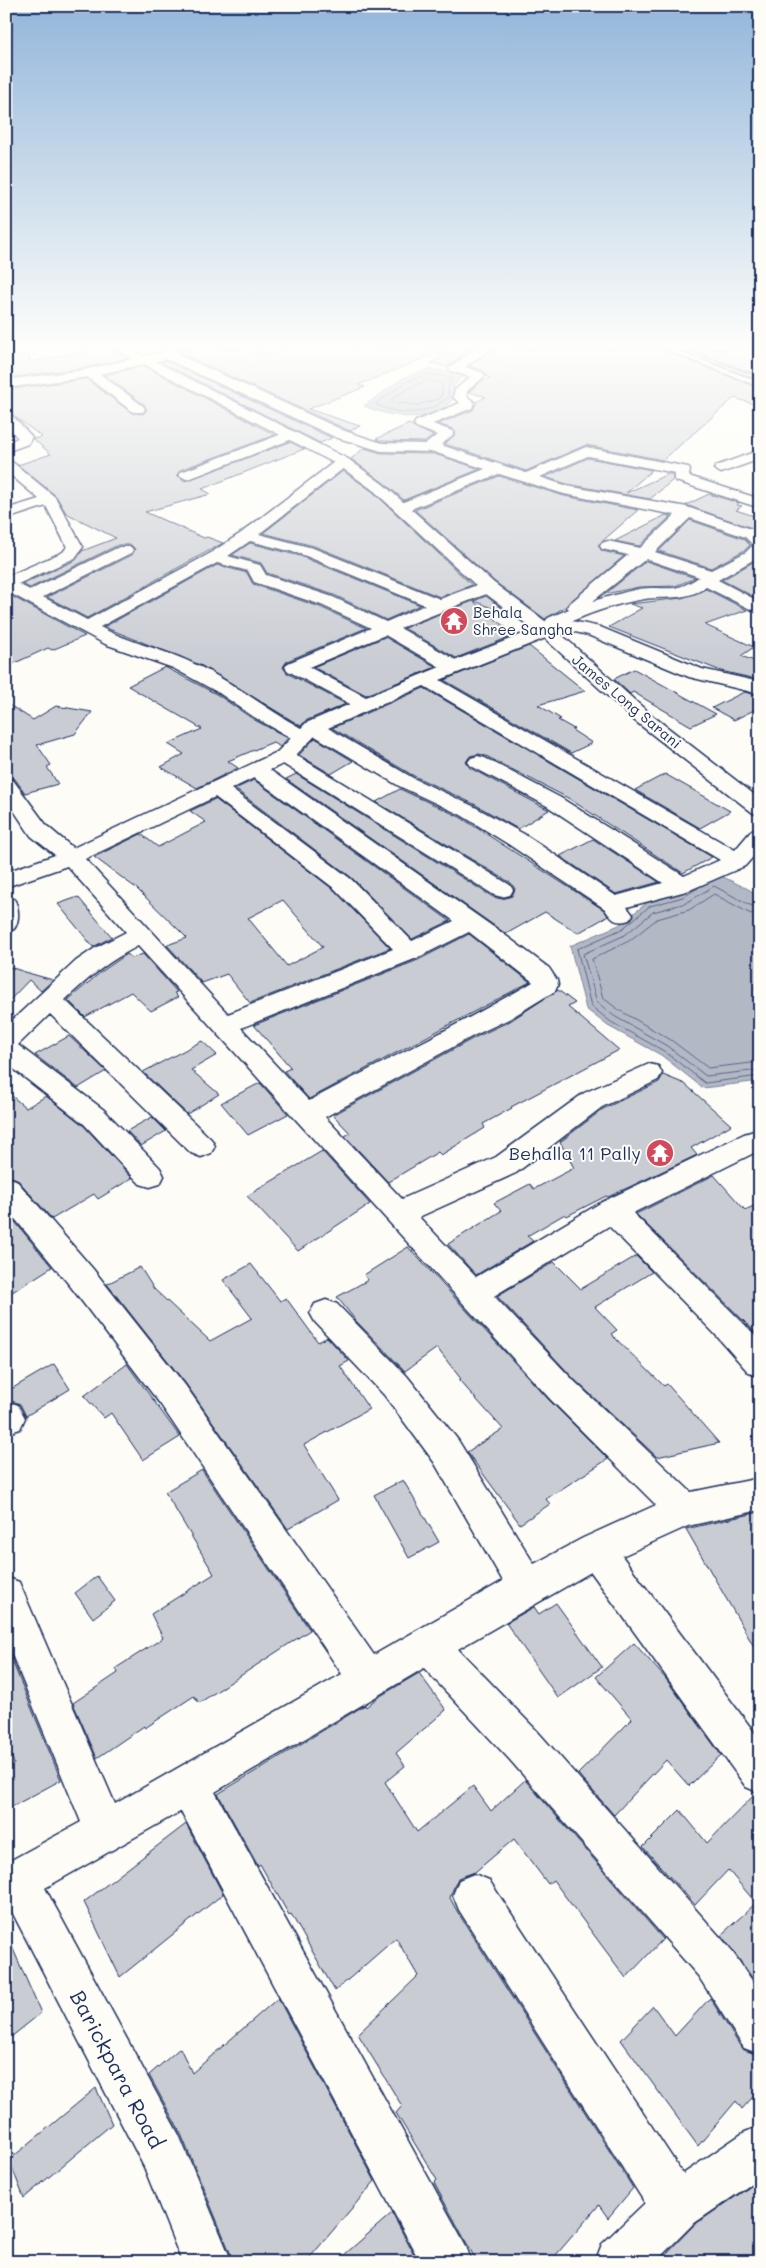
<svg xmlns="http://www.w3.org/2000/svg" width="766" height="2268" viewBox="0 0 766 2268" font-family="Mali,sans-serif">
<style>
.water{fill:#b3b8c5;stroke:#76819c}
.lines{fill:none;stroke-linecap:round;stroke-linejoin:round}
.shore{stroke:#586687;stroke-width:1}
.building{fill:#c9ccd3;stroke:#1b2f5e;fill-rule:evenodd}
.minor-casing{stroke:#1b2f5e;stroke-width:3}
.major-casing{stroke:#1b2f5e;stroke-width:3}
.highway-casing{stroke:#1b2f5e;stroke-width:3}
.minor{fill:#fdfcf7;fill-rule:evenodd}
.major{fill:#fdfcf7;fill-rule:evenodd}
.highway{fill:#fdfcf7;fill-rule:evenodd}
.rail{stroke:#1b2f5e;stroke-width:2}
.labels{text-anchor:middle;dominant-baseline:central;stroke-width:4;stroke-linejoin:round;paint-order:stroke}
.far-poi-label{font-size:15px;fill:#1b2f5e;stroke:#fdfcf7;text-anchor:start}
.far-street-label{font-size:15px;fill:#1b2f5e;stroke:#fdfcf7}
.poi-label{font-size:18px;fill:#1b2f5e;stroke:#fdfcf7;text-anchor:end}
.near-street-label{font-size:21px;fill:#1b2f5e;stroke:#fdfcf7}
</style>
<rect width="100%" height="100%" fill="#fdfcf7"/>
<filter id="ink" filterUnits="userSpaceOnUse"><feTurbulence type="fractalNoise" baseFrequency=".02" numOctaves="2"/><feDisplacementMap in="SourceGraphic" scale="10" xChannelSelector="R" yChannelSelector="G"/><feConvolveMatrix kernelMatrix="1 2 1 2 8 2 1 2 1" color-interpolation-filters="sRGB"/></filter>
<g filter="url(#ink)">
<!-- water -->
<g class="water">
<path d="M428 369 450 372 464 377 459 379 453 389 455 397C432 426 394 418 364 406L403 378Z"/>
<polygon points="713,872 750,890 760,899 760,1081 703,1088 661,1055 608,1026 586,1009 570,946 619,925 648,902 681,893"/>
</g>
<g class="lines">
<!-- shore -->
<g class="shore">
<path d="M428 374 452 378 448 388 449 396C429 416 401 416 377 405L378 402 406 382Z"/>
<polygon points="429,380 442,383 442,394 439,399 418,405 392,402 392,399 409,388"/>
<polyline points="698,888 683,897 650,906 622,929 577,949 591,1006 611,1022 664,1051 705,1083 760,1076"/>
<polyline points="760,908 750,905 714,886 686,903 653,912 625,935 583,954 597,1002 614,1016 667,1046 706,1076 760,1070"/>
<polyline points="760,916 749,913 714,894 689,910 657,919 629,941 592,959 603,998 619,1010 671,1040 708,1068 760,1062"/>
</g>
</g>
<!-- building -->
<g class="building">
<polygon points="91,349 113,349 128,358 84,368 6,378 6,357 28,355 31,362"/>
<polygon points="180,349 262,349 262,355 289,349 445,350 358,385 365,387 308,409 360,426 350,431 182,354"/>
<polygon points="456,349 471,349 447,367 431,363"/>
<polygon points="492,349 662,349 760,389 760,406 734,398 663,460 586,445 526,471 445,444 456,433 453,429 438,424 473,410 476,402 486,397 469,392 480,382 491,378 487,377 484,371 469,366"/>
<polygon points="688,349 760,349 760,376"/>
<polygon points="166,361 332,438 320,443 161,362"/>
<polygon points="144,366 275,435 180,470 177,475 185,481 290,442 304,449 202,489 211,494 145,512 204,538 207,537 223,543 87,618 47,597 132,555 135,549 131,545 118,545 30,588 22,584 76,560 82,551 116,538 66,513 56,496 18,465 51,454 33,439 42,437 6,410 6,390 86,379 132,413 143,414 147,410 144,404 104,375"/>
<polygon points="409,424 433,436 425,442 382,441 376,439"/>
<polygon points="364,448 381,453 434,454 480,469 404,500 384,483 351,459"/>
<polygon points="588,458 652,470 626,493 668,474 673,474 673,480 650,499 567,484 545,477"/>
<polygon points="343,471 372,491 472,585 440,597 314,546 263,533"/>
<polygon points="499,476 564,496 638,510 598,545 602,551 624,556 565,607 545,619 495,582 415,510"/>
<polygon points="709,494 739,503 737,505 742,506 736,510 760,518 760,531 686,505"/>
<polygon points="666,515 671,516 639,546 615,541"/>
<polygon points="690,520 744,539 750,545 745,550 711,568 659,551"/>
<polygon points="250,543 300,556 420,605 386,620 334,595 267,573 261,563 232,555"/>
<polygon points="760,558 760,600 722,580"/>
<polygon points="646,561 695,578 675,586 639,587 605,594"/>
<polygon points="217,565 247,573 253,584 320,607 366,628 287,661 283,667 287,673 346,704 305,721 301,726 202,666 104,627"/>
<polygon points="706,589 747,610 705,625 754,647 741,656 760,663 760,680 721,671 609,627 642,608 630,604 682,598"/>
<polygon points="6,593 85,636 52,650 48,648 6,667"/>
<polygon points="486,596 512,616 474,601"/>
<polygon points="473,601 515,635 456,658 404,628"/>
<polygon points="385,637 436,667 366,695 313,667"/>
<polygon points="529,646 585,691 538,705 561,719 558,720 574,729 572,730 592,743 571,753 444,680"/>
<polygon points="165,667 218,695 253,719 288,738 280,747 273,742 228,761 238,768 197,788 161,767 184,754 168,744 202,729 128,686"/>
<polygon points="634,669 716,714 691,726 633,692 630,694 614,679"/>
<polygon points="424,688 712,857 683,873 568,798 486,756 479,754 470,756 466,762 470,768 549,810 518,829 476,805 414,776 332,728"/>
<polygon points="744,692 760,696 760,707 734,720 712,708"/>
<polygon points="6,703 33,720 56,706 92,712 75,734 37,745 51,765 47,767 58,784 25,793 15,779 6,776"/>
<polygon points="315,738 353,761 331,774 299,755"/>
<polygon points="296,774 493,897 502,899 512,896 515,889 511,883 376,802 400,789 460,817 604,910 608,916 578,933 545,912 506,934 286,779"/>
<polygon points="665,774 730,811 700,828 635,790"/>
<polygon points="254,780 450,921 412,939 352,878 235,789"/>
<path d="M215 799 334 890 390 948 250 1003 227 974 202 983 167 945 187 938 136 888 94 857 141 834 158 847 206 822 190 811ZM283 900 323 947 287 966 248 918Z"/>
<polygon points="593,839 659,882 616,894 560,856"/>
<polygon points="78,897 112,937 93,947 58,904"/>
<polygon points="469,934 530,982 309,1099 284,1071 291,1068 254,1025 418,960"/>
<polygon points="127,954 132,958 143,954 177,992 174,993 178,997 151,1011 131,992 85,1017 68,1000 101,972"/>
<polygon points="6,966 35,975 53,980 41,991 29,980 6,1004"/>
<polygon points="558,990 575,1003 568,1007 619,1050 511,1107 512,1108 483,1124 485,1128 441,1155 438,1152 388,1182 345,1136 350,1133 333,1115 474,1038 510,1021"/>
<polygon points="69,1036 106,1071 78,1088 35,1055"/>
<polygon points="202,1041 217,1055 191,1070 219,1094 187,1114 143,1072"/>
<polygon points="663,1075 685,1084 731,1125 691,1148 697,1155 608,1197 606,1196 567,1216 565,1214 527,1236 533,1241 476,1275 448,1244 501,1211 494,1203 530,1184 534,1189 574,1168 560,1142 603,1109 659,1082"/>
<polygon points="260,1083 288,1114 248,1135 221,1103"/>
<polygon points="6,1091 26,1108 46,1096 83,1125 132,1178 98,1199 94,1194 52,1219 17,1179 6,1175"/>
<polygon points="152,1117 166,1131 141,1146 127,1131"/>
<polygon points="322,1151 370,1204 298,1251 247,1196"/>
<polygon points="714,1175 745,1210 760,1203 760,1332 757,1334 636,1214"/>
<polygon points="6,1211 52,1267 6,1296"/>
<polygon points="408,1247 550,1401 608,1459 546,1499 550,1504 520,1524 467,1452 503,1429 459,1380 461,1379 437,1348 405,1371 356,1321 337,1297 368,1280 364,1275"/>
<polygon points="636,1256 652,1272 595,1307 617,1330 611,1334 664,1386 667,1384 719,1443 657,1457 574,1379 497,1296 554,1262 581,1289"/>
<polygon points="251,1264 280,1301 286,1298 318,1342 327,1337 349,1361 340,1366 369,1409 304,1445 338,1500 288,1529 186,1384 107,1284 140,1267 154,1289 210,1341 252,1318 223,1280"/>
<polygon points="54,1364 70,1389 26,1416 20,1404 6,1399 6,1392"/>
<polygon points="127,1364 180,1437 143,1460 111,1413 104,1418 84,1396"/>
<polygon points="202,1470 310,1630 199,1703 194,1696 145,1728 144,1726 97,1758 73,1703 118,1673 116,1668 163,1638 151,1614 214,1574 165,1492"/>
<polygon points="403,1480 439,1542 409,1558 374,1495"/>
<polygon points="760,1512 760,1657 686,1529"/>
<polygon points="97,1576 115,1601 93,1618 75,1593"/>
<polygon points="556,1603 602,1667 558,1698 506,1623 534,1607 539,1614"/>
<polygon points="634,1643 666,1679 721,1755 689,1786 666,1760 614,1815 578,1774 632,1719 596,1677"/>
<polygon points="6,1646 61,1780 6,1810 6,1769 14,1764 6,1739"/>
<polygon points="419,1673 446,1710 396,1753 405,1766 385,1782 417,1832 473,1786 491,1811 525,1780 663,1939 626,1978 553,1880 548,1884 514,1839 475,1872 458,1878 451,1894 450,1898 457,1911 633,2188 608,2218 599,2205 550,2262 477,2262 434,2183 437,2180 396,2113 402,2106 358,2034 418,1976 396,1938 335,1991 291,1914 289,1915 260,1864 258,1866 218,1794 365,1705 366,1707 377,1698"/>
<polygon points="756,1793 760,1795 760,1988 721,1935 756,1903 728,1870 695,1905 643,1847 680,1810 707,1843"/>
<polygon points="186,1824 223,1894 120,1977 84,1902"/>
<polygon points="6,1933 41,2013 6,2041"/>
<polygon points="278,1998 375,2181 306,2262 234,2262 181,2134 149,2075 180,2048 192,2073"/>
<polygon points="710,1998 742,2049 760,2056 760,2089 742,2109 736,2101 698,2146 621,2040 653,2006 675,2036"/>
<polygon points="96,2088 112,2124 24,2198 9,2160"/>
<polygon points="760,2180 760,2262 658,2262 694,2225"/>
<polygon points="392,2213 418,2262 336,2262"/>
</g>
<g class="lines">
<defs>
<g id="minor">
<path d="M174 349 178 350 180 353 179 355 345 431 382 443 426 444 437 435 416 427 414 424 416 421 460 403 453 397 455 390 470 377 451 371 449 368 475 349H490L465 367 483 373 485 376 467 391V396L475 403 472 408 433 424 452 431 454 434 441 445 526 473 586 447 688 467 690 470 689 476 760 499V508L676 481 674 478 675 473 588 456 540 477 567 486 687 507 757 531 760 534V556L718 580 760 602V614L706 587C685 602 662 595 639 600 616 604 593 612 572 621L600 627 702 669 760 682V694L689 677 588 635 558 628 553 635 440 680 735 850 752 830 760 829V849L745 866 690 890 627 907 633 915 629 920C616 924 612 920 605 909L508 844 461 815 399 786 315 736 296 755 510 885 513 890 510 895 502 897 494 895 283 764 270 770 509 938 549 968 557 980 558 985 555 991 509 1019 473 1036 325 1117 402 1199 496 1157 584 1093 649 1064 658 1066 662 1073 658 1080 602 1107 516 1173 419 1217 476 1277 602 1202 744 1134 754 1131 760 1132V1150L633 1213 760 1340V1377L749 1373 714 1333 609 1226 494 1296 573 1380 691 1492 760 1478V1510L688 1526 622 1556 760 1740V1793L746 1787 591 1572 458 1649 538 1732 729 1947 760 1992V2054L744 2048 699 1977 510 1760 424 1668 215 1792 465 2244 472 2262H420L181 1811 45 1888 179 2135 232 2262H182L144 2167 9 1906 6 1907V1863L81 1822 6 1640V1577L19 1582 115 1804 342 1674 161 1405 71 1287 6 1208V1177L16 1180 93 1269 185 1385 374 1655 503 1581 434 1462 385 1396 315 1322 310 1313 315 1304 326 1300 337 1304 407 1376 458 1440 534 1564 583 1538 656 1505 551 1400 138 946C109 961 89 977 65 1000L211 1139 215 1146 211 1153 201 1157 191 1153 50 1014 18 1045 104 1110 160 1168 164 1176 160 1184 150 1187 140 1184 84 1124 6 1063V1026L76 961 95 948 126 932 67 866 6 887V872L55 855 31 836 6 799V778L13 780 47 826 73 848 277 752 291 738 254 717 219 693 173 668 105 644 6 591V577L63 552 67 547 46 506 6 519V509L39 499 6 471V460L11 461 55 497 83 547 75 558 18 584 30 590 119 547H131L133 550 131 553 43 597 87 620 209 554 241 533 338 459H348L350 462 348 465 259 534 313 548 440 599 482 583H494L496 587 494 591 400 628 456 660 541 627 548 618 569 609 567 607 570 603 628 555 602 549 600 546 602 543 608 541 640 548 675 515 564 494 499 474 406 511H396L393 508 396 505 485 469 434 452 381 451 335 437 166 359 100 374 143 406 145 409 143 412H133L87 377 6 388V380L84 370ZM690 518 745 537 753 545 746 552 711 570 655 552ZM250 541 301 554 425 605 386 622 333 597 266 575 260 565 228 556ZM646 559 699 577C673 595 666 585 639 589 624 592 608 597 593 601ZM217 563 248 571 254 582 321 605 371 628 288 663 285 667 288 671 350 704 306 723 301 728C262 706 227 678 186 660 158 648 128 642 100 627ZM385 635 440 667 366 697 309 667ZM424 686 720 860 684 876 561 798 485 758 478 756 471 758 468 762 471 766 547 806 663 883 616 896 524 834 475 807 413 778 328 728ZM254 778 454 921 412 941 351 879 231 789ZM215 797 335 889 393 949 228 1014 85 859ZM469 932 533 982C460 1025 384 1061 309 1101L241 1028 417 958Z"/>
<polygon points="6,413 11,414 32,437 28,444 6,452 6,443 18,438 6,425"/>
<polygon points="290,431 295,432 297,435 295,438 191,478 186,479 179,475 181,472"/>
<polygon points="760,450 760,459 721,473 714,469 716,466"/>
<path d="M6 897 14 899C19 907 20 921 14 929L6 931Z"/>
<polygon points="6,1401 18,1405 25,1418 20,1429 8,1433 6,1432"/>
<polygon points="474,1874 489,1880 683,2174 743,2133 760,2126 760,2178 693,2224 655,2262 595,2262 602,2244 645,2203 459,1910 453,1895 459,1880"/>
</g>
<polygon id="major" points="115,349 131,349 348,459 383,484 494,583 553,627 649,713 760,799 760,815 753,813 635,721 541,635 482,591 373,490 338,465"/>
<polygon id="highway" points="664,349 682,349 760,378 760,387"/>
</defs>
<!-- minor casing -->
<use href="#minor" class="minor-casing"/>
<!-- major casing -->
<use href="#major" class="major-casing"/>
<!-- highway casing -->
<use href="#highway" class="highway-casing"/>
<!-- minor -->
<use href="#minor" class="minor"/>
<!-- major -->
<use href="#major" class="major"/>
<!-- highway -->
<use href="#highway" class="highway"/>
<!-- rail -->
<polyline class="rail" points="675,349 760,381"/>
</g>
</g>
<!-- sky -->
<linearGradient id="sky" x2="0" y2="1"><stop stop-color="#93b6da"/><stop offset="0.52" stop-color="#fefefb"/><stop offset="1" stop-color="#fefefb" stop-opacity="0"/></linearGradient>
<rect width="766" height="667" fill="url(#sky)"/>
<!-- icons -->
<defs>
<symbol id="temple-disc" viewBox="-11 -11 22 22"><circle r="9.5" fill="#d1495b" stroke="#fdfcf7"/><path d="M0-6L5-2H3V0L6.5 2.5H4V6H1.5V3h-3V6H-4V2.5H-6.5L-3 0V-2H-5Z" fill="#fff"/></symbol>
</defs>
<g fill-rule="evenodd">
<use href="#temple-disc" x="438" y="605" width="32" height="32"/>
<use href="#temple-disc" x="644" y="1137" width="32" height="32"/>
</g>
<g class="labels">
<!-- far-poi labels -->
<g class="far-poi-label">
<text x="473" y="612">Behala<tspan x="473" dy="17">Shree Sangha</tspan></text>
</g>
<!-- far-street labels -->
<g class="far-street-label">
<text transform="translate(627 701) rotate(40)">James Long Sarani</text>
</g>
<!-- poi labels -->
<g class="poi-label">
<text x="641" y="1153">Behalla 11 Pally</text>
</g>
<!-- near-street labels -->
<g class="near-street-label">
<text transform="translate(118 2069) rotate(62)">Barickpara Road</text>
</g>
</g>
<!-- margin -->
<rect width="766" height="2268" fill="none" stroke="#fdfcf7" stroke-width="25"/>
<rect x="12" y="12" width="741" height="2243" fill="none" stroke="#1b2f5e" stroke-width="2" filter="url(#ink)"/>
</svg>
